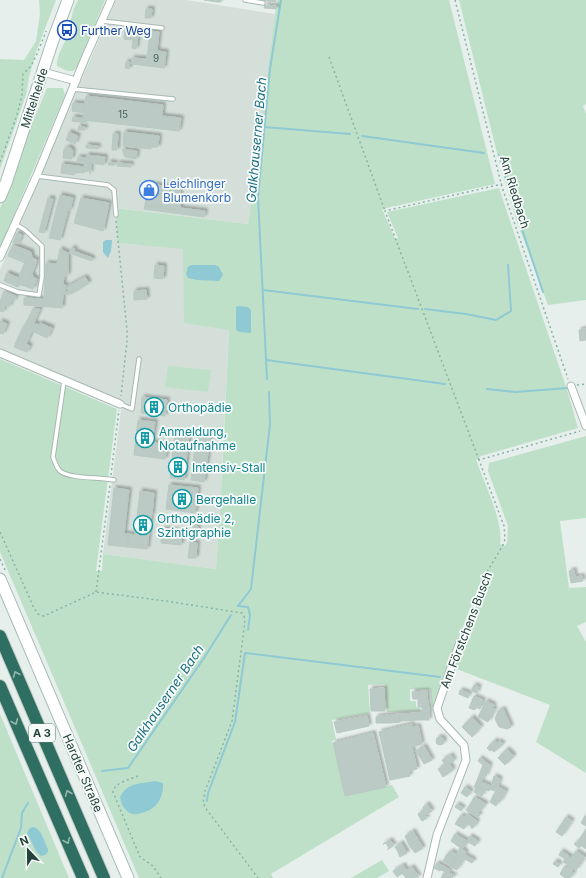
<svg xmlns="http://www.w3.org/2000/svg" width="586" height="878" viewBox="0 0 586 878" font-family="Inter,sans-serif">
<style>
.built{fill:#d4dfda}
.green{fill:#bfe0c8}
.water{fill:#8ec9d4}
.lines{fill:none;stroke-linecap:round;stroke-linejoin:round}
.stream{stroke:#8ec9d4;stroke-width:2}
.building{fill:#bbcac4;stroke:#b8c9c2;filter:url(#shadow)}
.service-casing{stroke:#a8b8b2;stroke-width:5.5}
.minor-casing{stroke:#a8b8b2;stroke-width:9}
.secondary-casing{stroke:#a4bbb3;stroke-width:13}
.motorway-casing{stroke:#c2cac8;stroke-width:14}
.path{stroke:#86b3a5;stroke-width:1.5;stroke-dasharray:2 3;stroke-linecap:butt}
.service{stroke:#fff;stroke-width:3.5}
.minor{stroke:#fff;stroke-width:7}
.secondary{stroke:#fff;stroke-width:11}
.motorway{stroke:#2f6f62;stroke-width:12}
.oneway{stroke:#93b5ae}
.labels{text-anchor:middle;dominant-baseline:central;stroke-width:3.5;stroke-linejoin:round;paint-order:stroke}
.number-label{font-size:10px;fill:#4a645c}
.shield{fill:#f7fbf9;stroke:#637a73;stroke-width:1}
.shield-label{font-size:11px;font-weight:bold;fill:#24423a}
.transit-label{font-size:12px;fill:#164399;stroke:#f7fbf9;text-anchor:start}
.street-label{font-size:12px;fill:#24423a;stroke:#f7fbf9}
.shop-label{font-size:12px;fill:#366cbe;stroke:#f7fbf9;text-anchor:start}
.culture-label{font-size:12px;fill:#0d838f;stroke:#f7fbf9;text-anchor:start}
.water-label{font-size:13px;font-style:italic;fill:#1c6f80;stroke:#f7fbf9}
</style>
<defs>
<filter id="shadow"><feDropShadow dx="2.5" dy="-2.5" stdDeviation="1" flood-color="#0004"/></filter>
</defs>
<rect width="100%" height="100%" fill="#e6efeb"/>
<!-- built -->
<polygon class="built" points="116,0 186,0 275,14 248,224 116,208 118,243 184,248 184,274 229,330 222,465 221,496 216,569 103,554 122,402 0,349 0,270"/>
<!-- green -->
<g class="green">
<polygon points="39,0 56,0 36,52 29,77 26,95 0,169 0,59 24,60 36,41 40,14"/>
<path d="M78 0H105L77 67 73 71H67L57 66C56 55 64 46 67 36 72 22 70 14 78 0Z"/>
<path d="M278 0H449L495 184 382 209 395 239 398 238 387 212 499 188 568 393 578 428 481 456 476 460C484 482 504 523 500 544L505 546 507 543 508 526 488 471 489 463 586 436V518L560 521 569 588 586 587V622L577 626 586 642V773L536 742 550 705 454 668 488 573 485 571 442 680 434 707H432L430 689H410V701H416V707L420 708V711L387 712 385 684 368 685 370 713 332 720 336 739 332 741 346 796 392 785 399 797 271 874 273 878H139L0 552V359L117 409 96 571H102L103 554 216 569C222 490 225 410 229 330L184 323 183 249 118 243 115 208 248 224 275 14Z"/>
<polygon points="459,0 586,0 586,104 583,106 586,114 586,300 548,305 516,219 498,157"/>
<polygon points="47,88 63,88 65,95 0,248 0,208 7,193 25,141"/>
<polygon points="168,366 211,370 208,392 165,387"/>
<polygon points="0,714 69,878 0,878"/>
<polygon points="382,860 389,871 377,878 351,878"/>
</g>
<!-- water -->
<g class="water">
<polygon points="106,240 112,240 111,251 108,258 103,252 103,242"/>
<polygon points="191,265 215,265 219,267 223,275 219,281 197,280 188,278 186,274 188,267"/>
<polygon points="238,306 248,307 251,310 251,333 240,332 236,330 236,307"/>
<path d="M155 781 163 783C164 798 156 810 141 813 136 815 131 815 127 811 122 807 121 802 120 797 128 782 140 784 155 781Z"/>
<path d="M32 827C41 827 44 841 48 849V852L45 855 41 856 36 851 27 833 29 829Z"/>
</g>
<g class="lines">
<!-- stream -->
<g class="stream">
<polyline points="264,127 350,134"/>
<polyline points="362,136 484,153"/>
<polyline points="499,155 507,182"/>
<polyline points="514,205 543,292"/>
<polyline points="263,290 418,309"/>
<polyline points="425,309 466,314 496,320 511,311 508,265"/>
<polyline points="266,360 445,384"/>
<polyline points="267,379 258,197 270,69 281,0"/>
<polyline points="487,389 515,392 568,388"/>
<polyline points="238,606 251,589 270,424 269,392"/>
<polyline points="238,606 248,607 250,615 248,630"/>
<polyline points="102,771 128,768 204,658 231,615"/>
<polyline points="207,801 208,793 235,722 245,653 440,677"/>
<polyline points="2,878 21,828 22,813 28,803"/>
</g>
</g>
<!-- building -->
<g class="building">
<polygon points="204,0 221,0 221,2 217,2"/>
<polygon points="259,0 276,0 275,2"/>
<polygon points="265,5 276,6 276,9 264,8"/>
<polygon points="146,9 152,9 151,18 145,18"/>
<polygon points="125,28 139,30 136,49 132,48 133,40 124,39"/>
<polygon points="150,31 159,32 157,51 148,50"/>
<polygon points="148,50 166,52 164,68 132,64 132,58 147,59"/>
<polygon points="126,62 130,62 129,69 125,68"/>
<polygon points="86,96 163,105 162,116 181,118 179,131 83,120"/>
<polygon points="73,103 85,104 84,113 72,111"/>
<polygon points="73,117 82,118 83,120 86,120 86,123 72,121"/>
<polygon points="79,126 85,127 85,130 78,130"/>
<polygon points="69,132 78,136 75,144 66,140"/>
<polygon points="124,132 159,136 158,147 151,147 151,149 123,146"/>
<polygon points="113,134 118,134 117,150 112,150"/>
<polygon points="86,145 98,146 98,149 86,148"/>
<polygon points="67,147 71,148 71,150 73,150 72,159 63,158 64,149 67,149"/>
<polygon points="122,149 137,151 136,159 125,157"/>
<polygon points="87,155 105,157 104,165 77,161 78,157 86,158"/>
<polygon points="109,162 115,163 115,165 108,165"/>
<polygon points="85,163 91,164 90,174 90,171 84,171 84,173 74,172 74,175 61,173 62,164 84,167"/>
<polygon points="118,163 131,164 131,167 117,166"/>
<polygon points="148,184 181,188 179,197 147,193"/>
<polygon points="147,193 181,197 180,210 145,205"/>
<polygon points="60,195 73,198 70,210 68,210 60,240 49,238"/>
<polygon points="48,198 53,199 44,233 39,232"/>
<polygon points="81,198 109,203 103,231 74,223"/>
<polygon points="145,205 180,210 180,208 205,211 204,217 144,209"/>
<polygon points="17,233 22,235 18,244 13,242"/>
<polygon points="13,245 31,252 32,258 15,252 13,258 8,256"/>
<polygon points="72,248 75,249 74,251 92,258 92,261 69,253"/>
<polygon points="60,249 68,253 68,274 67,276 64,276 63,285 66,285 65,292 69,292 69,295 63,294 62,308 24,305 24,298 44,299 46,263 57,264"/>
<polygon points="15,252 28,256 25,263 13,258"/>
<polygon points="28,256 37,260 35,266 25,263"/>
<polygon points="25,262 35,266 27,287 17,283"/>
<polygon points="155,265 164,266 163,279 154,278"/>
<polygon points="7,273 19,278 17,283 20,284 18,287 4,281"/>
<polygon points="31,274 33,275 33,277 37,279 33,289 27,287"/>
<polygon points="85,277 89,283 71,294 67,289 68,286"/>
<polygon points="146,290 147,299 134,300 134,291"/>
<polygon points="4,291 16,296 14,301 12,300 9,307 5,306 3,312 0,311 0,302"/>
<polygon points="33,309 40,309 34,323 39,325 36,332 24,327"/>
<polygon points="0,321 7,324 3,334 0,333"/>
<polygon points="40,323 52,328 47,338 32,331 36,332"/>
<polygon points="23,327 32,331 26,344 30,346 27,352 14,347"/>
<polygon points="586,329 586,340 580,341 579,330"/>
<polygon points="142,397 167,400 165,416 141,413"/>
<polygon points="138,420 155,422 152,442 167,444 165,459 134,455"/>
<polygon points="175,434 189,435 184,480 170,478 173,456 172,456"/>
<polygon points="196,437 210,438 204,482 191,480"/>
<polygon points="169,485 198,488 195,513 166,509"/>
<polygon points="114,488 129,490 124,534 129,534 127,547 108,545"/>
<polygon points="140,491 154,493 152,515 151,515 147,549 127,547 129,534 135,535"/>
<polygon points="193,526 198,526 197,538 194,538 194,533 193,533"/>
<polygon points="163,529 182,532 181,545 161,543"/>
<polygon points="190,542 197,543 196,558 188,558"/>
<polygon points="574,570 575,577 582,576 583,581 571,583 569,571"/>
<polygon points="474,685 479,687 477,693 471,691"/>
<polygon points="384,688 385,711 371,711 370,689"/>
<polygon points="460,690 469,693 468,698 459,694"/>
<polygon points="427,691 428,707 418,707 418,699 413,699 412,692"/>
<polygon points="474,696 483,700 480,709 476,707 475,710 469,708"/>
<polygon points="486,701 494,705 492,708 495,709 488,722 484,720 487,714 484,712 481,718 478,717"/>
<rect x="422" y="707" width="7" height="6"/>
<polygon points="503,709 511,727 507,729 499,727 495,719 498,711"/>
<polygon points="484,712 487,714 484,720 481,718"/>
<polygon points="419,713 419,720 400,721 399,714"/>
<rect x="419" y="713" width="10" height="7"/>
<polygon points="399,714 400,722 390,723 390,715"/>
<polygon points="388,715 390,716 390,723 382,723 382,716"/>
<polygon points="367,716 369,726 337,733 334,722"/>
<polygon points="382,716 382,723 376,723 376,717"/>
<polygon points="472,717 477,722 473,726 472,725 471,726 467,722"/>
<polygon points="467,722 469,724 464,729 462,727"/>
<polygon points="477,722 481,727 472,737 466,731"/>
<polygon points="412,724 412,727 418,726 422,744 412,747 417,769 409,771 410,776 390,780 379,732"/>
<polygon points="469,724 471,726 466,731 464,729"/>
<polygon points="373,733 386,787 345,796 333,743"/>
<circle cx="440" cy="741" r="4"/>
<polygon points="495,740 497,743 499,741 503,744 494,752 492,750 490,751 487,748"/>
<polygon points="424,746 432,760 424,764 416,751"/>
<polygon points="507,749 514,756 505,765 498,758"/>
<polygon points="451,755 454,761 445,765 442,760"/>
<polygon points="480,758 490,765 486,776 484,776 480,784 476,783 483,765 478,761"/>
<polygon points="449,763 453,770 443,777 438,769"/>
<polygon points="494,776 500,779 498,785 492,783"/>
<polygon points="481,782 491,786 489,791 478,787 478,788 474,787 476,783 480,784"/>
<polygon points="492,783 498,785 497,788 491,786"/>
<polygon points="491,786 496,788 495,791 489,789"/>
<polygon points="465,787 471,791 467,797 461,793"/>
<polygon points="478,787 485,789 482,796 474,792 476,788 478,788"/>
<polygon points="498,787 506,791 500,802 492,798"/>
<polygon points="474,797 486,804 480,811 470,805"/>
<polygon points="492,798 498,802 496,806 490,802"/>
<polygon points="427,804 432,811 420,818 418,814 424,810 423,807"/>
<polygon points="457,804 463,808 461,811 455,807"/>
<polygon points="470,805 480,811 478,813 480,815 478,817 466,810"/>
<polygon points="467,814 477,821 476,824 465,817"/>
<polygon points="425,815 427,818 422,821 420,818"/>
<polygon points="461,815 469,820 464,829 455,824"/>
<polygon points="585,816 586,817 586,826 581,823"/>
<polygon points="566,817 572,821 562,836 556,832"/>
<polygon points="469,820 476,824 473,828 471,828 471,826 467,824"/>
<polygon points="586,829 586,849 577,843"/>
<polygon points="413,831 418,840 409,845 405,836"/>
<polygon points="455,834 467,841 470,836 478,841 475,846 468,842 462,849 451,841"/>
<polygon points="390,840 394,845 387,850 389,848 386,843 383,844"/>
<polygon points="418,840 423,848 415,853 409,845"/>
<polygon points="576,842 581,846 579,848 574,844"/>
<polygon points="401,843 404,848 398,852 395,847"/>
<polygon points="404,848 407,853 400,857 398,852"/>
<polygon points="460,848 466,852 463,858 457,854"/>
<polygon points="451,851 457,855 455,858 448,854"/>
<polygon points="561,851 569,856 565,863 563,862 565,859 559,855"/>
<polygon points="576,851 585,857 576,870 565,863 569,856 571,858"/>
<polygon points="447,854 456,859 452,866 443,861"/>
<polygon points="457,855 464,858 462,862 455,858"/>
<polygon points="465,855 474,860 472,863 463,858"/>
<polygon points="456,859 462,862 457,870 449,866 449,865 452,866"/>
<polygon points="555,861 560,864 558,867 553,864"/>
<polygon points="437,863 443,866 440,871 434,868"/>
<polygon points="403,865 406,870 397,877 393,871"/>
<polygon points="568,865 574,869 572,871 574,873 570,878 565,878 560,874 564,867 567,868"/>
<polygon points="443,866 450,870 448,873 441,870"/>
<polygon points="412,867 419,877 406,878 402,873"/>
<polygon points="445,871 455,876 453,876 452,878 441,878"/>
</g>
<g class="lines">
<defs>
<g id="service">
<polyline points="245,0 263,3"/>
<polyline points="102,21 162,28"/>
<polyline points="73,89 173,99"/>
<polyline points="37,176 108,185 114,190 116,215"/>
<polyline points="0,285 18,292 39,295 42,277 42,246 25,230 15,224"/>
<path d="M64 381 53 457C55 462 56 467 60 471 70 479 100 477 114 480"/>
<polyline points="120,404 132,409 139,359"/>
</g>
<g id="minor">
<polyline points="43,72 76,81"/>
<polyline points="0,257 37,175 86,56 111,0"/>
<polyline points="0,353 120,404"/>
<polyline points="571,386 586,426"/>
<polyline points="427,878 437,835 466,760 464,745 440,719 437,708 460,642"/>
</g>
<g id="secondary">
<polyline points="0,197 6,183 53,40 68,0"/>
<polyline points="0,579 128,878"/>
</g>
<g id="motorway">
<polyline points="0,636 104,878"/>
<polyline points="0,686 83,878"/>
</g>
</defs>
<!-- service casing -->
<use href="#service" class="service-casing"/>
<!-- minor casing -->
<use href="#minor" class="minor-casing"/>
<!-- secondary casing -->
<use href="#secondary" class="secondary-casing"/>
<!-- motorway casing -->
<use href="#motorway" class="motorway-casing"/>
<!-- path -->
<g class="path">
<polyline points="455,0 502,187 568,379"/>
<polyline points="329,57 385,211"/>
<polyline points="0,162 17,115 22,95 23,74 31,66 37,54 46,31"/>
<polyline points="116,221 127,330 127,341 121,396"/>
<polyline points="577,385 586,384"/>
<polyline points="479,460 385,211 502,184"/>
<polyline points="111,475 119,410"/>
<polyline points="0,532 34,608 38,614 44,616 96,592 166,601 242,613 245,618 244,629 232,721 205,791 203,803 207,810 258,878"/>
<polyline points="0,559 6,572"/>
<polyline points="96,592 110,485"/>
<polyline points="462,637 487,572 503,545 505,539 504,526 479,460 580,431"/>
<path d="M138 776C129 780 115 782 113 792L140 857 153 866 161 878"/>
</g>
<!-- service -->
<use href="#service" class="service"/>
<!-- minor -->
<use href="#minor" class="minor"/>
<!-- secondary -->
<use href="#secondary" class="secondary"/>
<!-- motorway -->
<use href="#motorway" class="motorway"/>
</g>
<!-- one-way arrows -->
<defs><path id="oneway-chevron" d="M-2-3.5L2.5 0L-2 3.5" fill="none" stroke-width="1.6" stroke-linecap="round" stroke-linejoin="round"/></defs>
<g class="oneway">
<use href="#oneway-chevron" transform="translate(16 674) rotate(-113)"/>
<use href="#oneway-chevron" transform="translate(15 722) rotate(67)"/>
<use href="#oneway-chevron" transform="translate(68 793) rotate(-113)"/>
<use href="#oneway-chevron" transform="translate(67 841) rotate(67)"/>
</g>
<!-- icons -->
<defs>
<symbol id="bus-ring" viewBox="-11 -11 22 22"><circle r="9.5" fill="#f7fbf9" stroke="#1a4fb4" stroke-width="1.5"/><path d="M-5-6H5V4H4V6H2V4H-2V6H-4V4H-5ZM-3.5-4V0h7V-4ZM-3.5 1.2v1.5H-2V1.2ZM2 1.2v1.5H3.5V1.2Z" fill="#1a4fb4"/></symbol>
<symbol id="shop-ring" viewBox="-11 -11 22 22"><circle r="9.5" fill="#f7fbf9" stroke="#3f7fe0" stroke-width="1.5"/><path d="M-5-2.5h2.3a2.7 3.5 0 0 1 5.4 0H5L5.5 6h-11ZM-1.5-2.5h3a1.5 2.3 0 0 0-3 0Z" fill="#3f7fe0"/></symbol>
<symbol id="building-ring" viewBox="-11 -11 22 22"><circle r="9.5" fill="#f7fbf9" stroke="#0f9aa8" stroke-width="1.5"/><path d="M-4-6H4V6H1V3H-1V6H-4ZM-2.5-4.3h1.7v1.8h-1.7ZM.8-4.3h1.7v1.8H.8ZM-2.5-1h1.7V.8h-1.7ZM.8-1h1.7V.8H.8Z" fill="#0f9aa8"/></symbol>
</defs>
<g fill-rule="evenodd">
<use href="#bus-ring" x="56" y="19" width="22" height="22"/>
<use href="#shop-ring" x="138" y="179" width="22" height="22"/>
<use href="#building-ring" x="143" y="396" width="22" height="22"/>
<use href="#building-ring" x="134" y="427" width="22" height="22"/>
<use href="#building-ring" x="167" y="456" width="22" height="22"/>
<use href="#building-ring" x="171" y="488" width="22" height="22"/>
<use href="#building-ring" x="132" y="514" width="22" height="22"/>
</g>
<g class="labels">
<!-- number labels -->
<g class="number-label">
<text x="156" y="58">9</text>
<text x="123" y="114">15</text>
</g>
<!-- shield labels -->
<rect class="shield" x="29" y="724" width="26" height="18" rx="3"/>
<g class="shield-label">
<text x="42" y="733">A 3</text>
</g>
<!-- transit labels -->
<g class="transit-label">
<text x="81" y="30">Further Weg</text>
</g>
<!-- street labels -->
<g class="street-label">
<text transform="translate(34 98) rotate(-72)">Mittelheide</text>
<text transform="translate(515 192) rotate(73)">Am Riedbach</text>
<text transform="translate(466 630) rotate(-69)">Am Förstchens Busch</text>
<text transform="translate(83 773) rotate(67)">Hardter Straße</text>
</g>
<!-- shop labels -->
<g class="shop-label">
<text x="163" y="183">Leichlinger<tspan x="163" dy="14">Blumenkorb</tspan></text>
</g>
<!-- culture labels -->
<g class="culture-label">
<text x="168" y="407">Orthopädie</text>
<text x="159" y="431">Anmeldung,<tspan x="159" dy="14">Notaufnahme</tspan></text>
<text x="192" y="467">Intensiv-Stall</text>
<text x="196" y="499">Bergehalle</text>
<text x="157" y="518">Orthopädie 2,<tspan x="157" dy="14">Szintigraphie</tspan></text>
</g>
<!-- water labels -->
<g class="water-label">
<text transform="translate(256 140) rotate(-85)">Galkhauserner Bach</text>
<text transform="translate(165 698) rotate(-56)">Galkhauserner Bach</text>
</g>
</g>
<!-- north arrow -->
<g transform="translate(28 850) rotate(338)" stroke="#f7fbf9" stroke-width="3" paint-order="stroke">
<path d="M0-3L7 15L0 10L-7 15Z" fill="#24423a"/>
<text y="-6" font-size="11" font-weight="bold" text-anchor="middle" fill="#24423a">N</text>
</g>
</svg>
